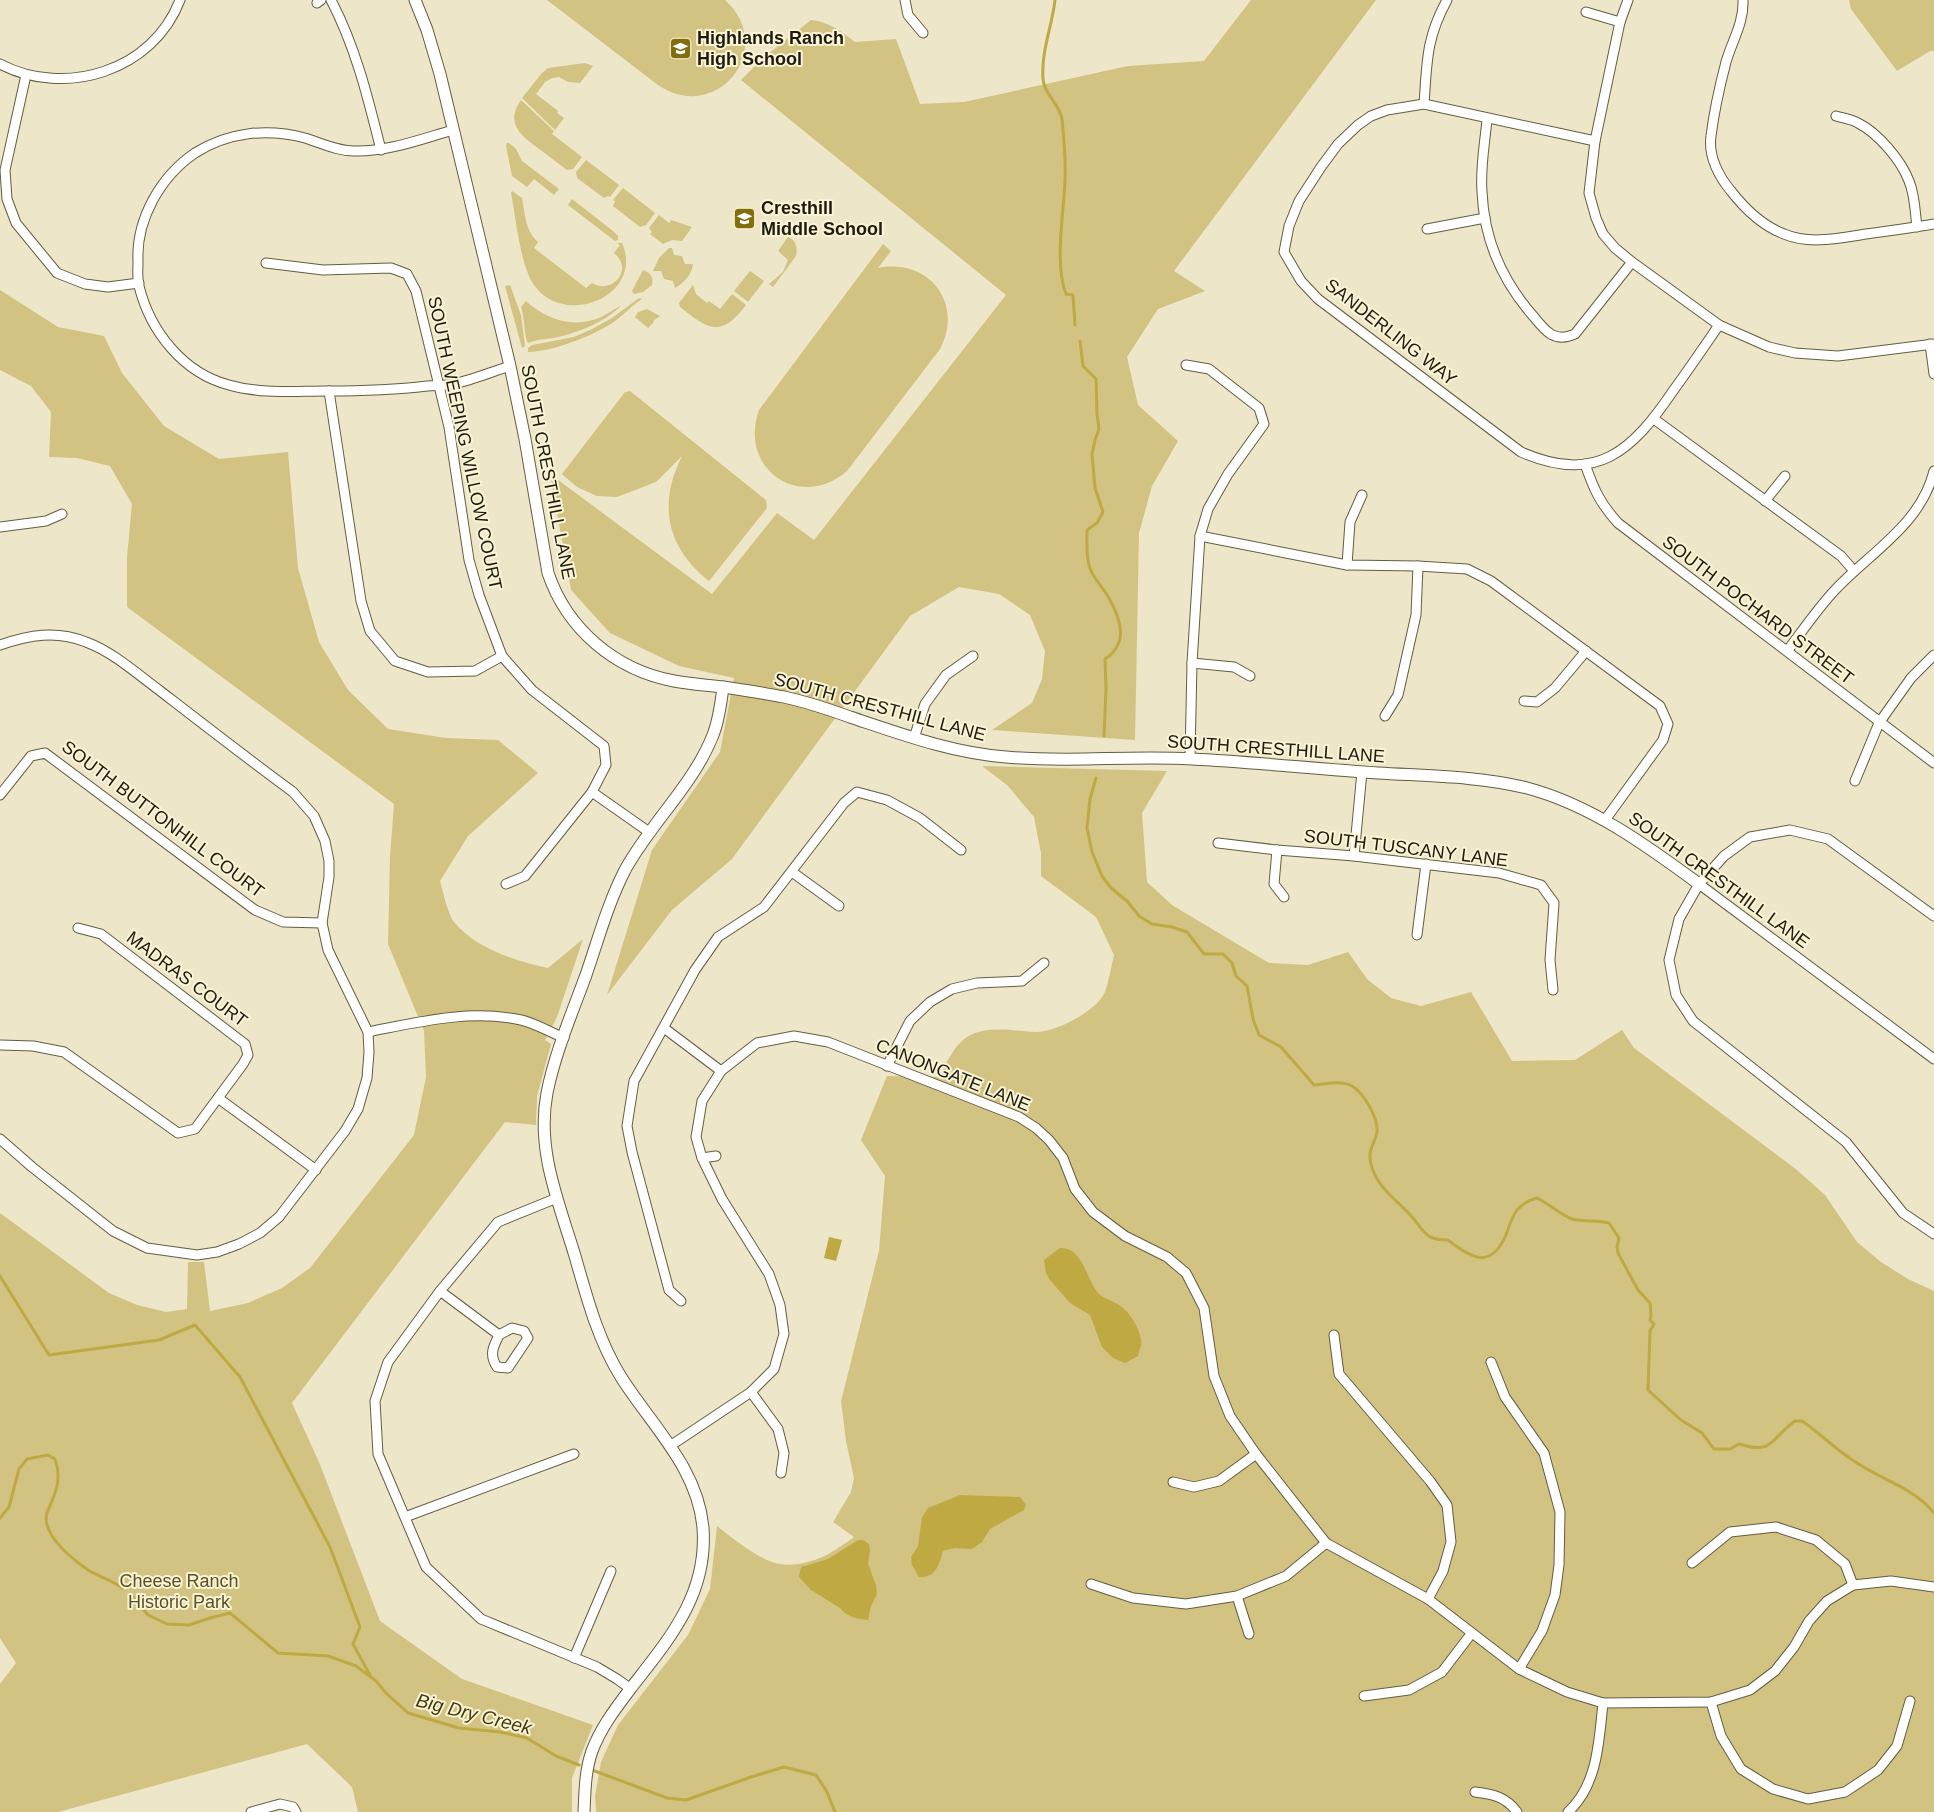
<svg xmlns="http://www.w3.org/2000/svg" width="1934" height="1812" viewBox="0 0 1934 1812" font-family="Arial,sans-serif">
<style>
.green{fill:#d2c382}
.water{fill:#bfa942}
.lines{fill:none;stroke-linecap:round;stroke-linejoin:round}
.stream{stroke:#bfa942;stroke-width:3}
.minor-casing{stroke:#635d42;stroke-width:11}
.tertiary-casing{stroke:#635d42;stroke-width:13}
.minor{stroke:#fff;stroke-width:9}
.tertiary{stroke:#fff;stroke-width:11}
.labels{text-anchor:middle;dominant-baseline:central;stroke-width:4;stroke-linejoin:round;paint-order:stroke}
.poi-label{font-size:18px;font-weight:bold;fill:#1d1b10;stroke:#faf4d5;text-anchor:start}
.street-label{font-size:18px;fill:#1d1b10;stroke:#faf4d5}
.park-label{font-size:18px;fill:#595026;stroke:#faf4d5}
.water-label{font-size:19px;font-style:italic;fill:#433a0e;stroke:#faf4d5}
</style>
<rect width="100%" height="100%" fill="#ede6c8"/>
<!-- green -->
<g class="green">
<path d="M547 0H725C778 48 717 125 658 85Z"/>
<path d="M1251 0H1376L1174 271 1205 291 1158 309 1127 357 1138 405 1178 441 1152 486 1139 533 1135 740 992 730 1032 703 1042 679 1045 651 1030 615 999 594 959 587 910 616 732 859 672 910 607 995 652 850 720 752 734 678 679 666 610 633 571 590 550 474 712 594 777 513 814 540 1006 295 741 80 763 58 811 20C829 22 841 31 855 42L896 39 920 104 964 102 1128 66 1204 61Z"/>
<polygon points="1849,0 1934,0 1934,51 1930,51 1897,71 1851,9"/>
<polygon points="585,63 593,66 580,83 568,82 559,77 552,78 545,82 536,94 558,111 557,113 564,118 555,130 522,98 542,73 548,68"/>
<path d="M521 100 554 131 552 134 582 157 573 169 567 170C557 163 548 155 538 148 520 135 505 123 521 100Z"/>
<polygon points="507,143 509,143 516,149 522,161 559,189 554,195 534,179 527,187 512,176 506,146"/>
<polygon points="586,160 619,185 610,197 608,196 604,198 577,178 576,172"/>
<polygon points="623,188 655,213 646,225 640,227 613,206 615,201 613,200"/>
<path d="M512 191 522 198C525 213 525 231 538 242L534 248 586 288 592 283C611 295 635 270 614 253L620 245 617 243H622C645 295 565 329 534 285 520 265 516 218 511 193Z"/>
<polygon points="572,199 613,231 618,236 618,240 615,241 568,205"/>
<polygon points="659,215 669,223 671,220 692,227 682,241 672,240 663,244 650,234 652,232 649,228"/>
<path d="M788 237C796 240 798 248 796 256L773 287 769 284 783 272 788 260 778 251Z"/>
<path d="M883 244 891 251 878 268C929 258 964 303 940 349L847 471C799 512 738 468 759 410Z"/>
<path d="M669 248H672L674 255 682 256 685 264H693C692 274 684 283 675 288L673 281 664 279 661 271H653L659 258Z"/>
<path d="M643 270C650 272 654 278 652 285L643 292 634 294 632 291Z"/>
<polygon points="750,271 764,281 748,302 734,291"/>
<polygon points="510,285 521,315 525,346 522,348 505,286"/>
<path d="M693 285 696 294 707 303 709 301 720 309 732 294 746 305C721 338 709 330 680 307L679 303Z"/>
<path d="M0 290 58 327 104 336 122 373 164 426 219 459 288 452 298 568 319 642 348 690 388 729 446 738 498 740 538 773 468 836 440 881C443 892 448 914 454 922 476 949 516 961 548 968L583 939 557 1017 545 1040 551 1044 537 1096 536 1125 505 1122 292 1403 319 1462 380 1621 462 1679 593 1725 572 1778V1812H358L352 1787 307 1744 58 1812H0V1684L16 1663 0 1638V1213L109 1293 137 1305 166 1312 187 1309 188 1262H204L210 1311 248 1303 282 1288 310 1268 414 1135 426 1077 424 1031 388 944 390 856 394 804 127 607V557L132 504 110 466 77 458 49 457 51 412 31 386 0 370Z"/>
<path d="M639 298 642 299C632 305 625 314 615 321 596 335 551 352 528 352V348L532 345 574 337 592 329 612 318Z"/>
<path d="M526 301C546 320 575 329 601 317 608 314 615 308 621 306 604 322 580 332 558 337 549 339 537 339 528 343 524 337 525 318 521 307Z"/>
<polygon points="647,309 660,316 653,321 654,322 648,328 635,317 638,312"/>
<path d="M630 391 766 500 767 508 709 581C666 547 658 504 682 456L656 482 617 497 597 496 577 487 562 474 625 392Z"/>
<path d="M982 766 1167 771 1142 813 1147 882 1172 905 1269 963 1308 965 1348 952 1367 979 1391 998 1421 1006 1471 992 1512 1061 1575 1060 1622 1030 1634 1048 1797 1170 1825 1195 1857 1242 1881 1262 1908 1279 1934 1291V1812H596L595 1796 601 1762 618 1725 688 1635 710 1589 717 1526C732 1538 762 1562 780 1564 808 1568 833 1553 854 1537L833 1522 851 1492 854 1478 846 1441 841 1401 879 1251 885 1176 861 1140 887 1076 939 1077C946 1064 954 1045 967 1037 987 1025 1013 1031 1034 1032 1055 1033 1097 1011 1105 992 1109 980 1111 967 1114 955L1096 917 1041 876V853L1034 817 1007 785Z"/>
</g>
<!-- water -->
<g class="water">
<polygon points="829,1237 842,1240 836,1261 824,1258"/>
<path d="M1060 1248C1083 1247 1086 1279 1098 1293 1103 1298 1113 1301 1119 1305 1130 1312 1139 1327 1141 1340 1142 1345 1139 1351 1138 1356L1125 1363 1113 1358 1102 1347 1090 1315 1070 1303 1050 1280 1046 1273 1044 1260Z"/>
<path d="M960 1495 1020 1497 1026 1505 1024 1510 990 1529 982 1542 972 1549 954 1548 943 1551C939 1565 936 1578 919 1577L912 1565 911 1557 918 1546 922 1517 928 1508Z"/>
<path d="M858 1540H863L869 1544 870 1551 868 1563 876 1586 877 1594 871 1606 868 1620C857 1619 847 1617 840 1608L811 1590 799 1577 801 1567 828 1559Z"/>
</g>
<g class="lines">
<!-- stream -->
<g class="stream">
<path d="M1055 0C1052 27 1041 51 1043 79 1044 94 1060 105 1062 119 1064 139 1066 160 1065 180 1064 212 1054 264 1066 294L1073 295 1075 325"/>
<path d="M1080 341 1083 366 1096 379 1097 414 1099 429 1095 440 1092 454 1095 488 1103 512 1097 523 1087 530C1087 542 1086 554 1089 565 1092 578 1103 587 1109 598 1121 620 1129 643 1105 659L1106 688 1104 736"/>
<path d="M1096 778 1090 799 1087 828 1092 852 1102 876 1111 888 1127 901 1139 916 1152 924 1172 927 1187 932 1204 954H1223L1232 963 1236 976 1247 986 1253 1019 1259 1035 1281 1047 1314 1085C1325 1084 1342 1080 1352 1086 1364 1093 1378 1118 1377 1131 1376 1143 1367 1148 1371 1164 1376 1187 1397 1200 1412 1217 1426 1233 1425 1240 1448 1240 1472 1259 1491 1269 1506 1235 1509 1226 1512 1217 1517 1210 1523 1203 1529 1200 1537 1198 1550 1204 1559 1214 1572 1219 1584 1222 1597 1220 1609 1223L1619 1238 1617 1247 1618 1253 1638 1290 1650 1303 1651 1315 1650 1320 1654 1324 1650 1331 1648 1390 1681 1420 1702 1433 1714 1449H1730L1739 1444C1774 1455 1770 1439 1795 1421H1802C1820 1433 1835 1449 1854 1461 1879 1479 1915 1488 1934 1513"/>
<polyline points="0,1276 49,1355 159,1340 195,1325 240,1377 330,1547 360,1627 353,1644 371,1677"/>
<path d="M0 1518 9 1507 19 1469 27 1459 48 1455 55 1459C62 1478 56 1493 48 1510 38 1532 72 1559 88 1570 99 1577 112 1580 122 1588"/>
<polyline points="133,1597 148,1615 167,1624 189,1625 210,1618 230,1613 278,1653 328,1656 356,1666 376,1681 386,1693 408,1713 459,1728 500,1732 527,1738 556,1756 579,1765"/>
<polyline points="592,1770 667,1798 686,1800 751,1777 784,1767 816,1775 827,1792 835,1812"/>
</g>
<defs>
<g id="minor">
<path d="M331 0C356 48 368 98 381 150"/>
<polyline points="905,0 908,15 923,33"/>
<polyline points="1628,0 1620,22 1595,141 1589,193 1596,218 1603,234 1615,248 1632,262 1719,325 1769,347 1795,353 1838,356 1934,344"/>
<path d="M1743 0C1744 23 1732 41 1726 62 1720 85 1714 112 1711 136 1708 156 1719 177 1731 191 1745 209 1763 226 1784 234 1810 245 1839 238 1866 234 1889 231 1911 228 1934 224"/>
<polyline points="317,3 321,0"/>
<polyline points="1586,12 1620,22"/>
<path d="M0 64C65 98 153 71 180 0"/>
<polyline points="26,75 5,170 7,199 16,223 57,273 85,284 108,287 139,283"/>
<path d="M1424 104C1427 63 1426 38 1447 0"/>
<path d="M1836 116C1843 118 1852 119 1858 123 1878 133 1901 160 1909 181 1915 195 1915 212 1917 227"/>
<path d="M1487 119C1485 143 1480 167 1482 192 1484 239 1503 282 1534 317 1546 332 1555 343 1575 334L1632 262"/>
<path d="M453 130C421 139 388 152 354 151 337 151 321 143 305 138 267 128 228 132 195 153 161 176 136 219 138 261 138 269 137 278 139 286 150 331 183 373 229 385 260 394 294 391 326 391 360 391 394 390 427 386 436 385 445 386 453 384 472 380 491 372 510 366"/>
<path d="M1595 141 1424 104 1387 110 1371 116 1358 125 1338 144 1321 167 1299 201 1289 226 1284 252 1301 281 1318 299 1521 452C1597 485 1632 451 1673 391 1689 369 1704 347 1719 325"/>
<polyline points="1427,229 1485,218"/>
<polyline points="266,263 323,270 391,268 407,274 416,291 449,427 469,560 479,595 502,656 532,690 604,746 606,765 592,792 525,876 506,884"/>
<polyline points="1930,344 1934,374"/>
<polyline points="1186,365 1209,369 1259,408 1264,424 1228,474 1208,509 1200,536 1192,663 1190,758"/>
<polyline points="329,391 361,601 370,631 395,661 428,672 475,671 502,656"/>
<polyline points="1654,419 1841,556 1854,571"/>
<path d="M1585 464C1594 490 1600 503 1618 523L1934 763"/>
<polyline points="1765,501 1785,476"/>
<polyline points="0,527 46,521 62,514"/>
<polyline points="1200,536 1347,565 1418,566 1467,569 1491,581 1660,706 1668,724 1663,740 1605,820"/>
<polyline points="1347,565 1350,522 1362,495"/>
<path d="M0 645C29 635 56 630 86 642 113 652 136 673 159 690 203 724 248 759 293 792L314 816 325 841 329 861V877L322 923 328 950 368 1032 369 1052 367 1078 358 1109 345 1131 279 1217 260 1233 239 1244 217 1252 197 1255 147 1248 113 1231 32 1167 0 1139"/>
<path d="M1788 650C1803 630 1818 608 1835 590 1871 552 1921 524 1934 471"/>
<polyline points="1192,663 1234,667 1250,676"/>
<polyline points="1524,701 1537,702 1555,688 1586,651"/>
<polyline points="1385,716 1398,695 1416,615 1418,566"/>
<polyline points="914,738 925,704 946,675 973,656"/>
<polyline points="1855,781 1879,723 1911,678 1934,655"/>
<polyline points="592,792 649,832"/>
<polyline points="0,795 31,756 45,753 255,910 283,922 322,923"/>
<polyline points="1218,843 1277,850 1354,856 1499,873 1541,885 1554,903 1550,960 1553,990"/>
<polyline points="1277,850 1274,884 1284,897"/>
<polyline points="1354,856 1362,772"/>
<polyline points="792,872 839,906"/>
<polyline points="1699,884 1934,1059"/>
<polyline points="1934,916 1828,839 1790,830 1750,837 1724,856 1699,884 1679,919 1669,960 1676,995 1693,1021 1846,1142 1903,1213 1934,1234"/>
<polyline points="1417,935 1426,864"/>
<polyline points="664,1028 721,1071"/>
<path d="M368 1032C419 1022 469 1009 521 1020 535 1023 550 1032 564 1038"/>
<polyline points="0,1045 33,1046 64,1052 178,1133 195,1129 243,1064 248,1055 245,1044 101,934 78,928"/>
<polyline points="887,1066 910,1021 930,1002 952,989 977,983 1022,981 1044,963"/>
<polyline points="218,1098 316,1170"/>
<polyline points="702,1158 716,1156"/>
<polyline points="557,1198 498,1222 440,1291 388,1362 375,1401 378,1454 426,1567 481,1619 597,1667 617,1679 631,1689"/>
<path d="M440 1291 499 1335C493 1347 489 1355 497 1367L508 1368 528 1338 524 1331 512 1328 499 1335"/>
<polyline points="681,1301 669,1290 632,1152 627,1126 634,1081 695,970 718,937 764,907 844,803 857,792 887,800 920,818 961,850"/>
<polyline points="1334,1335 1339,1374 1430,1481 1447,1505 1451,1542 1443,1571 1428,1599"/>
<polyline points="1491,1362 1505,1397 1544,1453 1560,1512 1559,1565 1555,1595 1542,1631 1519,1669"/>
<polyline points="751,1392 778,1429 784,1453 781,1473"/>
<polyline points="670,1446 751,1392 774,1369 784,1334 780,1305 769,1274 722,1199 702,1158 696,1137 702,1101 721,1071 757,1043 794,1036 828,1042 1019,1117 1036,1128 1049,1140 1063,1158 1075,1189 1093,1212 1125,1236 1167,1257 1186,1273 1204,1308 1214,1376 1230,1416 1256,1454 1326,1543 1428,1599 1519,1669 1567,1692 1603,1703 1711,1702 1750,1690 1775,1671 1794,1647 1809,1621 1827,1601 1853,1585 1891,1581 1934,1587"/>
<polyline points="1173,1482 1194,1487 1219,1481 1256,1454"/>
<polyline points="405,1517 574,1454"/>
<polyline points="1692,1563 1730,1532 1776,1527 1816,1540 1845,1564 1853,1585"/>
<polyline points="1091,1584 1133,1598 1186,1604 1237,1596 1286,1576 1326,1543"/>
<polyline points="1237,1596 1249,1634"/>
<polyline points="574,1658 611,1571"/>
<polyline points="1364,1696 1409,1690 1442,1672 1471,1634"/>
<polyline points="1711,1702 1721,1736 1741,1769 1773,1789 1808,1799 1845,1792 1878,1770 1897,1746 1910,1701"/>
<path d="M1475 1792C1493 1794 1506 1797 1517 1812"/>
<polyline points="251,1812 280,1804 293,1807 296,1812"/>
<path d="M1568 1812C1598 1785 1599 1740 1603 1703"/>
</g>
<g id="tertiary">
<path d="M415 0 427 30 440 74 510 366 525 439 548 573C567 629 615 670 674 681 690 684 707 685 723 687 743 690 764 693 784 697 807 702 828 709 850 717 901 734 952 753 1006 757 1068 763 1130 755 1192 759 1254 762 1316 769 1378 773 1427 776 1479 776 1527 788 1591 805 1646 845 1699 884"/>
<path d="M584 1812C585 1791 585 1771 592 1751 601 1727 616 1708 631 1688 669 1639 708 1595 703 1528 698 1468 652 1426 621 1377 598 1340 587 1298 575 1256 559 1203 536 1150 547 1093 555 1053 572 1013 586 975 598 940 608 903 625 870 650 824 694 784 713 735 719 720 721 703 723 687"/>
</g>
</defs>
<!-- minor casing -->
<use href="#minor" class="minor-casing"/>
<!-- tertiary casing -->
<use href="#tertiary" class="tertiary-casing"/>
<!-- minor -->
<use href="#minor" class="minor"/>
<!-- tertiary -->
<use href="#tertiary" class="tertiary"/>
</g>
<!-- icons -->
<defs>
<symbol id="school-square" viewBox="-11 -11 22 22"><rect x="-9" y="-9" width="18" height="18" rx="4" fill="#816e0c" stroke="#faf4d5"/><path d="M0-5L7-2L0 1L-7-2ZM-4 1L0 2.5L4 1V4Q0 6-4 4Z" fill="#fff"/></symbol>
</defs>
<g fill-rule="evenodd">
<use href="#school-square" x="668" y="36" width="25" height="25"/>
<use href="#school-square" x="732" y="206" width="25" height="25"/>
</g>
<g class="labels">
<!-- poi labels -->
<g class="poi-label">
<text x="697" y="38">Highlands Ranch<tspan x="697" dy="21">High School</tspan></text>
<text x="761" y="208">Cresthill<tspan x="761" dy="21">Middle School</tspan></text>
</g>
<!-- street labels -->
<g class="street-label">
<text transform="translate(1391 332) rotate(38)">SANDERLING WAY</text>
<text transform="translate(465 443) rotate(78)">SOUTH WEEPING WILLOW COURT</text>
<text transform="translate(548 472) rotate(79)">SOUTH CRESTHILL LANE</text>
<text transform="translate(1758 610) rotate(37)">SOUTH POCHARD STREET</text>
<text transform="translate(880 707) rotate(15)">SOUTH CRESTHILL LANE</text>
<text transform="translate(1276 749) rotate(4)">SOUTH CRESTHILL LANE</text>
<text transform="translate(163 819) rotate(37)">SOUTH BUTTONHILL COURT</text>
<text transform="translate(1406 848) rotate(7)">SOUTH TUSCANY LANE</text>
<text transform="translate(1719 880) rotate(36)">SOUTH CRESTHILL LANE</text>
<text transform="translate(187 979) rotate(37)">MADRAS COURT</text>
<text transform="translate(953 1075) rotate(22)">CANONGATE LANE</text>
</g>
<!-- park labels -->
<g class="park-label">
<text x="179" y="1581">Cheese Ranch<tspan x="179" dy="21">Historic Park</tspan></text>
</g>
<!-- water labels -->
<g class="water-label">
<text transform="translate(474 1714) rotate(14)">Big Dry Creek</text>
</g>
</g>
</svg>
